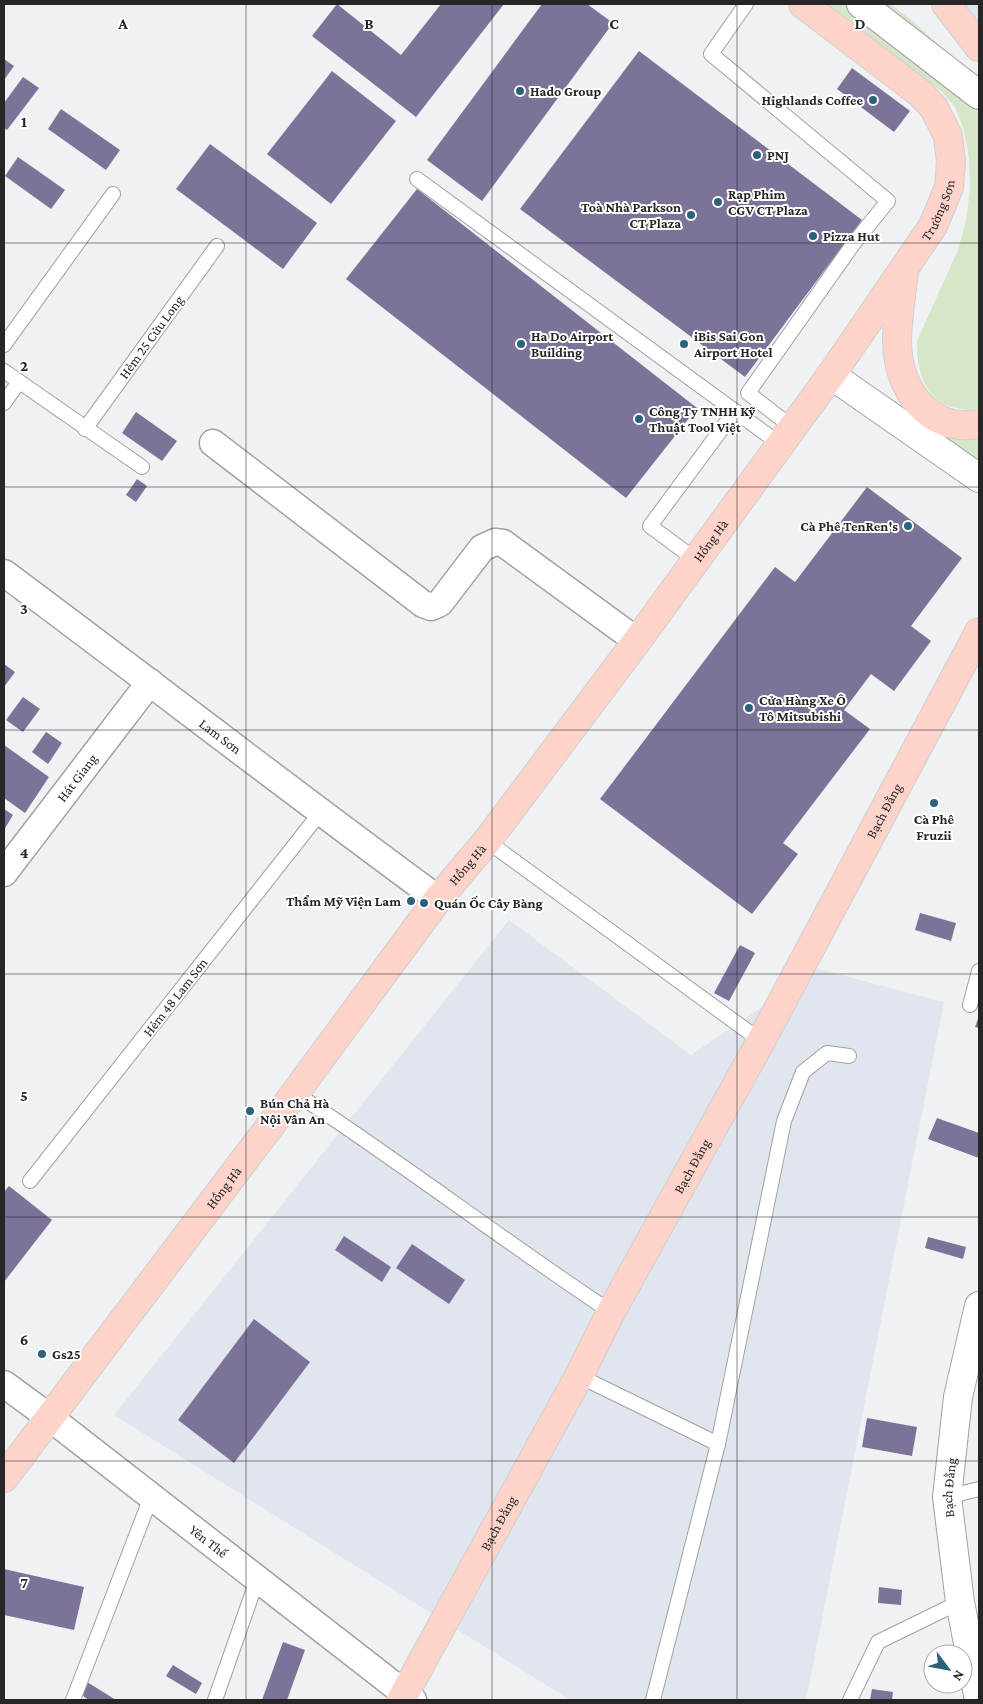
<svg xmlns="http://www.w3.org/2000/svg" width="983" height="1704" viewBox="0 0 983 1704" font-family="'Crimson Pro',serif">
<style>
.built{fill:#e0e5ee}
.green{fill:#d6e6c8}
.building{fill:#7d7399}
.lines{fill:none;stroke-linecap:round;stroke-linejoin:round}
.service-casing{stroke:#a0a1a3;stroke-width:16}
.minor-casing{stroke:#a0a1a3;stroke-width:29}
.tertiary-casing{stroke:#a0a1a3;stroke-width:30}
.primary-casing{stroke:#cfcfcf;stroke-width:30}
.service{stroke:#fff;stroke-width:14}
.minor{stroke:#fff;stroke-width:26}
.tertiary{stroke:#fff;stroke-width:28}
.primary{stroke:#fdd3ca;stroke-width:28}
.grid{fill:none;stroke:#262627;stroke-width:1;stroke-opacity:0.55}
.poi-dot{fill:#2a627c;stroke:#fff;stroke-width:2}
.labels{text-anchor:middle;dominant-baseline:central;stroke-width:4;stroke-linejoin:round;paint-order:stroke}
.poi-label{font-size:14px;font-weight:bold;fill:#262627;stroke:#fff;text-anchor:start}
.street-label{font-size:14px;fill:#262627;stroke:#fff}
.grid-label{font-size:16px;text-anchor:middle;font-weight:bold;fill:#262627;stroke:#fff;stroke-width:4;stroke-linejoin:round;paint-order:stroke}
</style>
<rect width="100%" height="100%" fill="#f0f1f3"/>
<!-- built -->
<g class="built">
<polygon points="952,4 979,4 979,24"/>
<polygon points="509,920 691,1055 818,969 944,1002 806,1700 570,1700 114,1415"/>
</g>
<!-- green -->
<g class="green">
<path d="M827 4H890L914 22 940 46 963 74 979 101V408C972 411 964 410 956 408 925 403 916 369 917 341L958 250 966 221 970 189 969 158 964 130 955 107 942 92Z"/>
<polygon points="939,436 956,439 979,439 979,464"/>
</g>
<!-- building -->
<g class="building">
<polygon points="337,4 401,55 441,4 504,4 416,117 312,36"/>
<polygon points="542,4 587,4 613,23 482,201 427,160"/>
<polygon points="639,51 862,220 745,377 520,209"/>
<polygon points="4,59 14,66 4,80"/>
<polygon points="852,68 910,111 894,132 837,89"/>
<polygon points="332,71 396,121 331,204 267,154"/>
<polygon points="23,77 39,88 7,130 4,128 4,103"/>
<polygon points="61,109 120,150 106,170 48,129"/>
<polygon points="210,144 317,223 283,269 176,189"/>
<polygon points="18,157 65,190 51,209 5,176"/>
<polygon points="417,189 697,408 626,498 346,279"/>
<polygon points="136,412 177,441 162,461 122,433"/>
<polygon points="137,479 147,486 136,502 126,495"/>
<polygon points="867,487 962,558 911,626 931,641 894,691 871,674 844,710 870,729 783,843 798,854 752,914 600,799 775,567 795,582"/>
<polygon points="4,664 15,672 4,687"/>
<polygon points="23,697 40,709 23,732 6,720"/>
<polygon points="46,732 62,743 48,764 32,752"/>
<polygon points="4,745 49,777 25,813 4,798"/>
<polygon points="4,809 13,815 4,830"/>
<polygon points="920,913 956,923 951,941 915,930"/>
<polygon points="740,945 755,953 729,1001 714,993"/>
<polygon points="979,1016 979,1028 975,1027"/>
<polygon points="937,1118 979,1133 979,1158 928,1139"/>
<polygon points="9,1186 52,1220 4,1282 4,1192"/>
<polygon points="344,1236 391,1267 382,1282 335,1250"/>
<polygon points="928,1237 966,1247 963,1259 925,1248"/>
<polygon points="412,1244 465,1280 449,1304 396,1268"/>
<polygon points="254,1319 310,1362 234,1463 178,1420"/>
<polygon points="867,1418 917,1427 912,1456 862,1447"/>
<polygon points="4,1569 84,1587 74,1630 4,1615"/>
<polygon points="879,1587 902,1590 901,1605 878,1603"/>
<polygon points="283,1642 305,1650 287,1700 262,1700"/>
<polygon points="173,1665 202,1683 196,1694 166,1676"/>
<polygon points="87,1682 116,1700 89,1700 80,1694"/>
<polygon points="872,1689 893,1692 892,1700 870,1700"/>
</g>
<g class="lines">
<defs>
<g id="service">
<polyline points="746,4 711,54 888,201 854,243 748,393 793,428"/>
<polyline points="417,179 780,444"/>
<polyline points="4,345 113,194"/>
<polyline points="4,371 142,467"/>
<polyline points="4,403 19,382"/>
<polyline points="85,429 217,246"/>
<polyline points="696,560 650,526 735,411"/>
<polyline points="487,841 761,1041"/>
<polyline points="970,1005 979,971"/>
<path d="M295 1093C402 1163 504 1241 611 1312"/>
<polyline points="30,1181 320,813"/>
<polyline points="579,1376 718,1444 784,1121 803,1072 827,1053 849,1056"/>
<polyline points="947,1497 979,1489"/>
<polyline points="73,1700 151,1497"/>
<polyline points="215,1700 257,1580"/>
<polyline points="653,1700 718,1444"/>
<polyline points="850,1700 878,1642 960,1602"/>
</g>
<g id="minor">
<polyline points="213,443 423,604 431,607 440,603 482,548 495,542 503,543 637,641"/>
<path id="s1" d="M4 573C149 681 292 792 438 899"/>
<path id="s2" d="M4 873 150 682"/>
<path id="s3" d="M4 1384 49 1417 413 1700"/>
</g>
<g id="tertiary">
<polyline points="861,4 979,95"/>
<polyline points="831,375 979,478"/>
<path id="s4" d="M979 1700 960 1602 947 1497 958 1397 979 1306"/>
</g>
<g id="primary">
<polyline points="946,4 979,47"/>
<path d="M904 270C902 293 897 318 897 342 898 389 928 433 979 424"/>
<path id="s5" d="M4 1478 295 1093 438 899 487 841 637 641 831 375 933 226 949 187 951 162 948 136 934 108 920 93 803 4"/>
<path id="s6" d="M401 1700 579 1376 611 1312 761 1041 979 632"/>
</g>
</defs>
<!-- service casing -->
<use href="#service" class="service-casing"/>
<!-- minor casing -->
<use href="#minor" class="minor-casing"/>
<!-- tertiary casing -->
<use href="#tertiary" class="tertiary-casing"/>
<!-- primary casing -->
<use href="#primary" class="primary-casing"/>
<!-- service -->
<use href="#service" class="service"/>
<!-- minor -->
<use href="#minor" class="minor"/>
<!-- tertiary -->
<use href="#tertiary" class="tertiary"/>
<!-- primary -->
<use href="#primary" class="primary"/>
</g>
<!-- grid -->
<path class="grid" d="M246 4V1700M492 4V1700M737 4V1700M4 243H979M4 487H979M4 730H979M4 974H979M4 1217H979M4 1461H979"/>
<!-- markers -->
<g class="poi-dot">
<circle cx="520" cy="91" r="5"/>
<circle cx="873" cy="100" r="5"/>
<circle cx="757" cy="155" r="5"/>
<circle cx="718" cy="202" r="5"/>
<circle cx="691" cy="215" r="5"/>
<circle cx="813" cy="236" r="5"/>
<circle cx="521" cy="344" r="5"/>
<circle cx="684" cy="344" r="5"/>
<circle cx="639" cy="419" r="5"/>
<circle cx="908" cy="526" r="5"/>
<circle cx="749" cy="708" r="5"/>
<circle cx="934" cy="803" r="5"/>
<circle cx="411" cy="901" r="5"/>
<circle cx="424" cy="903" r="5"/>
<circle cx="250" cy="1111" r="5"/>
<circle cx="42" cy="1354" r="5"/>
</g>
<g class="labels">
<!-- poi labels -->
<g class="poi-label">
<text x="530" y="91">Hado Group</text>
<text x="863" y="100" text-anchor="end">Highlands Coffee</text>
<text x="767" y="155">PNJ</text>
<text x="728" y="194">Rạp Phim<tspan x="728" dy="16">CGV CT Plaza</tspan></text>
<text x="681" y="207" text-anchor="end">Toà Nhà Parkson<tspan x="681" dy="16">CT Plaza</tspan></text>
<text x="823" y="236">Pizza Hut</text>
<text x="531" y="336">Ha Do Airport<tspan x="531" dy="16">Building</tspan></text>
<text x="694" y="336">iBis Sai Gon<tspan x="694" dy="16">Airport Hotel</tspan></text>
<text x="649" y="411">Công Ty TNHH Kỹ<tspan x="649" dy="16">Thuật Tool Việt</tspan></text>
<text x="898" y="526" text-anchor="end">Cà Phê TenRen's</text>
<text x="759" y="700">Cửa Hàng Xe Ô<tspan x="759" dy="16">Tô Mitsubishi</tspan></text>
<text x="934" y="819" text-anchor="middle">Cà Phê<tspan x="934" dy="16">Fruzii</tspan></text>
<text x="401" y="901" text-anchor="end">Thẩm Mỹ Viện Lam</text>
<text x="434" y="903">Quán Ốc Cây Bàng</text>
<text x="260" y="1103">Bún Chả Hà<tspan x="260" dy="16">Nội Vân An</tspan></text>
<text x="52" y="1354">Gs25</text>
</g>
<!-- street labels -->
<g class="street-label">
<text stroke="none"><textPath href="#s5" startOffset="1576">Trường Sơn</textPath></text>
<text transform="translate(151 337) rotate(-54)">Hẻm 25 Cửu Long</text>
<text stroke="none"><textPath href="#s5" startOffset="1174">Hồng Hà</textPath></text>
<text stroke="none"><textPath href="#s1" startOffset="271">Lam Sơn</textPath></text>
<text stroke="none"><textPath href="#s2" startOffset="120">Hát Giang</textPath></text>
<text stroke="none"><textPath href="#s6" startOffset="1012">Bạch Đằng</textPath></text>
<text stroke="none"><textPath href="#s5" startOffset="769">Hồng Hà</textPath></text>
<text transform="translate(175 997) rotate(-52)">Hẻm 48 Lam Sơn</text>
<text stroke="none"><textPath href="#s6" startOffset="608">Bạch Đằng</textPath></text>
<text stroke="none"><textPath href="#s5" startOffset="364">Hồng Hà</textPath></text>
<text stroke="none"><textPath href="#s4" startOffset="215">Bạch Đằng</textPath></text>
<text stroke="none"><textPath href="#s6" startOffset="202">Bạch Đằng</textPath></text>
<text stroke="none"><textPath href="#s3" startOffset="258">Yên Thế</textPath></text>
</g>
</g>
<g class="grid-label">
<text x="123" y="29">A</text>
<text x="369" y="29">B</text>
<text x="614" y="29">C</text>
<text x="860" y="29">D</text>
<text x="24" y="127">1</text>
<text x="24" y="371">2</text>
<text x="24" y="614">3</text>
<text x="24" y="858">4</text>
<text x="24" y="1101">5</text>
<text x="24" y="1345">6</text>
<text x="24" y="1588">7</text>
</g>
<!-- border -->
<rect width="983" height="1704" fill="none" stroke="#262627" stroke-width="10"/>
<!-- north arrow -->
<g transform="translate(948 1669) rotate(122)"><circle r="24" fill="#ffffff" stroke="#a8a8a9"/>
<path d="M0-4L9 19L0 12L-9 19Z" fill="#2a627c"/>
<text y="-8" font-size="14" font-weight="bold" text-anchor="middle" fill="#262627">N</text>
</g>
</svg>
